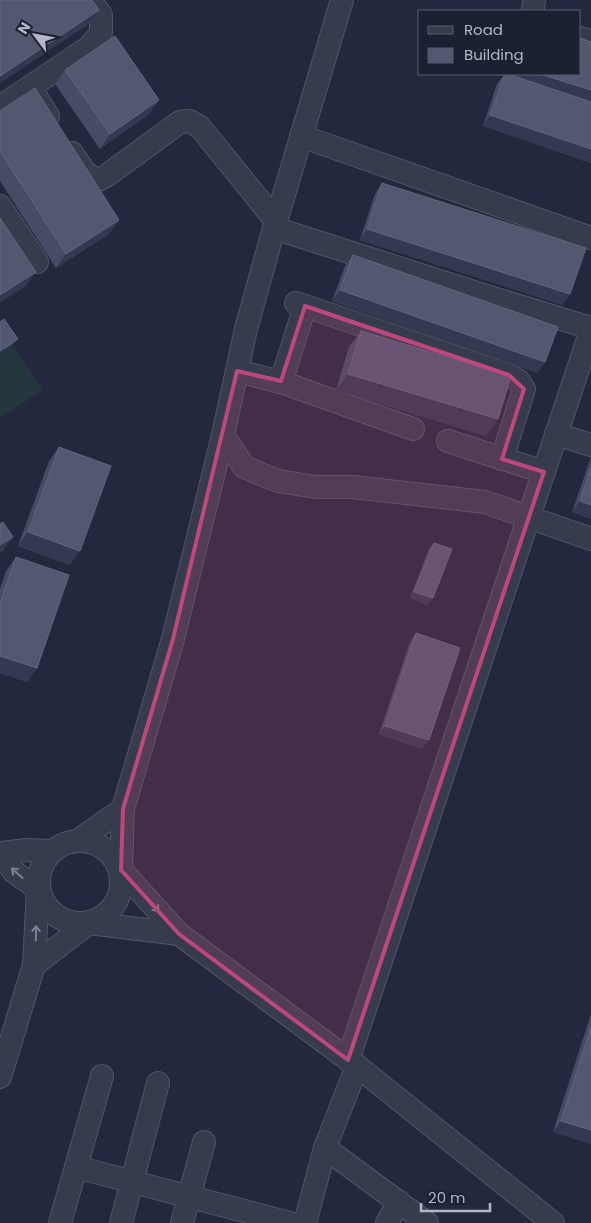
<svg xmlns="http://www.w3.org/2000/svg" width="591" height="1223" viewBox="0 0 591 1223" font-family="Poppins,sans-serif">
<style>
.green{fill:#25363f}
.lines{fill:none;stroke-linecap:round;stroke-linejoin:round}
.minor-casing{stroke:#525669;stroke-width:24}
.minor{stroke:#373b4e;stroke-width:22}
.wall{fill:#474c65}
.shaded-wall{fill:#343951}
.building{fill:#535770;stroke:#62667e}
.oneway{stroke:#7b7f92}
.marked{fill:#be477c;fill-opacity:0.2;stroke:#be477c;stroke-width:4;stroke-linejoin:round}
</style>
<rect width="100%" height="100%" fill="#23283e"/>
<!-- green -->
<polygon class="green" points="13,345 43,390 0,418 0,354"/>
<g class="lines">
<defs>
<g id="minor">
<polyline points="533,11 534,0"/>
<polyline points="580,38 591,41"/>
<polyline points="0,107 30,87"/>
<polyline points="48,116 30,87 88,48 101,33 101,15 90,0"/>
<polyline points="301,136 591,238"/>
<polyline points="72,153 86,174 98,180 106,176 180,122 190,121 200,127 276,221"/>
<polyline points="0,206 37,262"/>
<polyline points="274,228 483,295 591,328"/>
<polyline points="296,303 509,375 519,381 524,389 502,459"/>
<polyline points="237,371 281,382 413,429"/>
<polyline points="281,382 305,306"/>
<polyline points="556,434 591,445"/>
<polyline points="223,435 244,467 278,481 316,487 353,487 485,502 591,539"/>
<polyline points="448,441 544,472"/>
<polyline points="80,839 123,809"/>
<circle cx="80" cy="882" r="41"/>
<polyline points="0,853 14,872 38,889 34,965 89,923 179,934 121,870 123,809 173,639 223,435 246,329 274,228 342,0"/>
<polyline points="0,853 27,850 52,851"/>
<polyline points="179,934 357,1066 553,1223"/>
<polyline points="348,1060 591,330"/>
<polyline points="0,1077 34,965"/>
<polyline points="325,1148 427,1223"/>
<polyline points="76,1167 290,1223"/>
<polyline points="60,1223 102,1076"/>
<polyline points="121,1223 158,1083"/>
<polyline points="182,1223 204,1142"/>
<polyline points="305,1223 325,1148 357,1066"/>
<polyline points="387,1223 399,1202"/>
</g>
</defs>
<!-- minor casing -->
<use href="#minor" class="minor-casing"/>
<!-- minor -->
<use href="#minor" class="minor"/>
</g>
<!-- wall -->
<g class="wall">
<polygon points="591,42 591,163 483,126 497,84 503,76 501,75 501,74 580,74"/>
<polygon points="65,70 159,100 149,114 100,149 55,84"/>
<polygon points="0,111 119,220 109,234 56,268 0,181"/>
<polygon points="382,183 570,294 563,305 360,240 375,194"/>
<polygon points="353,255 538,373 332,301 345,266"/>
<polygon points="361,331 498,419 486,436 336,390 349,347"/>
<polygon points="59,447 70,565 18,546 49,461"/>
<polygon points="591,457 591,519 572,512"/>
<polygon points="434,543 428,605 410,598 429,549"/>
<polygon points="16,557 37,668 27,682 0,673 0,589 6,571"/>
<polygon points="416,633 422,749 379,734 410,642"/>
<polygon points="591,1014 591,1144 553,1132"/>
</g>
<!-- shaded-wall -->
<g class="shaded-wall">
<polygon points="99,10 89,24 0,83 0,76"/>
<polygon points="505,74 540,74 591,90 591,104"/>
<polygon points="159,100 149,114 100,149 110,134"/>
<polygon points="490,115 591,149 591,163 483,126"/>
<polygon points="119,220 109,234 56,268 66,254"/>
<polygon points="367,229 570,294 563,305 360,240"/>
<polygon points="36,272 26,286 0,303 0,295"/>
<polygon points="340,290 545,362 538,373 332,301"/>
<polygon points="18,339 13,345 0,354 0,351"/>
<polygon points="348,374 498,419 486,436 336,390"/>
<polygon points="580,501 591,505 591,519 572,512"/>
<polygon points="28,532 80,551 70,565 18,546"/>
<polygon points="13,537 3,551 0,553 0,545"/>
<polygon points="414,592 433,598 428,605 410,598"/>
<polygon points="0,656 37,668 27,682 0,673"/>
<polygon points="385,726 429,740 422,749 379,734"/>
<polygon points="561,1121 591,1130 591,1144 553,1132"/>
</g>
<!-- building -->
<g class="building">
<polygon points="0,0 92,0 99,10 0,76"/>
<polygon points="115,36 159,100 110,134 65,70"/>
<polygon points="580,38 591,42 591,90 540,74 580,74"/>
<polygon points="505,74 508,74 591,102 591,149 490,115"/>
<polygon points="35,88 119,220 66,254 0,151 0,111"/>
<polygon points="382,183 586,248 570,294 367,229"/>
<polygon points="0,218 36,272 0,295"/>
<polygon points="353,255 558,327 545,362 340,290"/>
<polygon points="4,319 18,339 0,351 0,322"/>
<polygon points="361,331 511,376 498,419 348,374"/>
<polygon points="59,447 111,466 80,551 28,532"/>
<polygon points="591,468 591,505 580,501"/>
<polygon points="3,522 13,537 0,545 0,524"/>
<polygon points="434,543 452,549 433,598 414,592"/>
<polygon points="16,557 69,575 37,668 0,656 0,604"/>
<polygon points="416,633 460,648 429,740 385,726"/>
<polygon points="591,1027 591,1130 561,1121"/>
</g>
<!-- one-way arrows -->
<defs><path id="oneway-shaft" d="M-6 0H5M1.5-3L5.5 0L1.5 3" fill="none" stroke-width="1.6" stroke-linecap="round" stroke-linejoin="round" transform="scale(1.25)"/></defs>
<g class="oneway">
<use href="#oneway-shaft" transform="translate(17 873) rotate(-139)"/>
<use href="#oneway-shaft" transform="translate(154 906) rotate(48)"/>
<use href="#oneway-shaft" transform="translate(36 933) rotate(-88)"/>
</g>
<!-- marked area -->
<path class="marked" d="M305 306 509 375 524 389 502 459 544 472 348 1060 179 934 121 870 123 809 173 639 237 371 281 381Z"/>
<!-- legend -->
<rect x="418" y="10" width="162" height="65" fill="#1c2033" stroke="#585c6f"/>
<rect x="428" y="26" width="25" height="8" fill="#373b4e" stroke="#585c6f"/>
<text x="464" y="35" font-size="15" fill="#b3b6c9">Road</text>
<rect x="428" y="48" width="25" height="15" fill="#535770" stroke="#585c6f"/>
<text x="464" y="60" font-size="15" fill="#b3b6c9">Building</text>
<!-- north arrow -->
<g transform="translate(35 35) rotate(302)" stroke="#1c2033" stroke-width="4" paint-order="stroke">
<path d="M0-4L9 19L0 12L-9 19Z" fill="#b3b6c9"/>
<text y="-8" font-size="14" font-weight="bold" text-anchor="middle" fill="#b3b6c9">N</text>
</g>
<!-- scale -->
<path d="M421 1203v8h69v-8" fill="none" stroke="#b3b6c9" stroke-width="2.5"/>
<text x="428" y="1203" font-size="15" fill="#b3b6c9" stroke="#1c2033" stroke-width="4" paint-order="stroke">20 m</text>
</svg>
